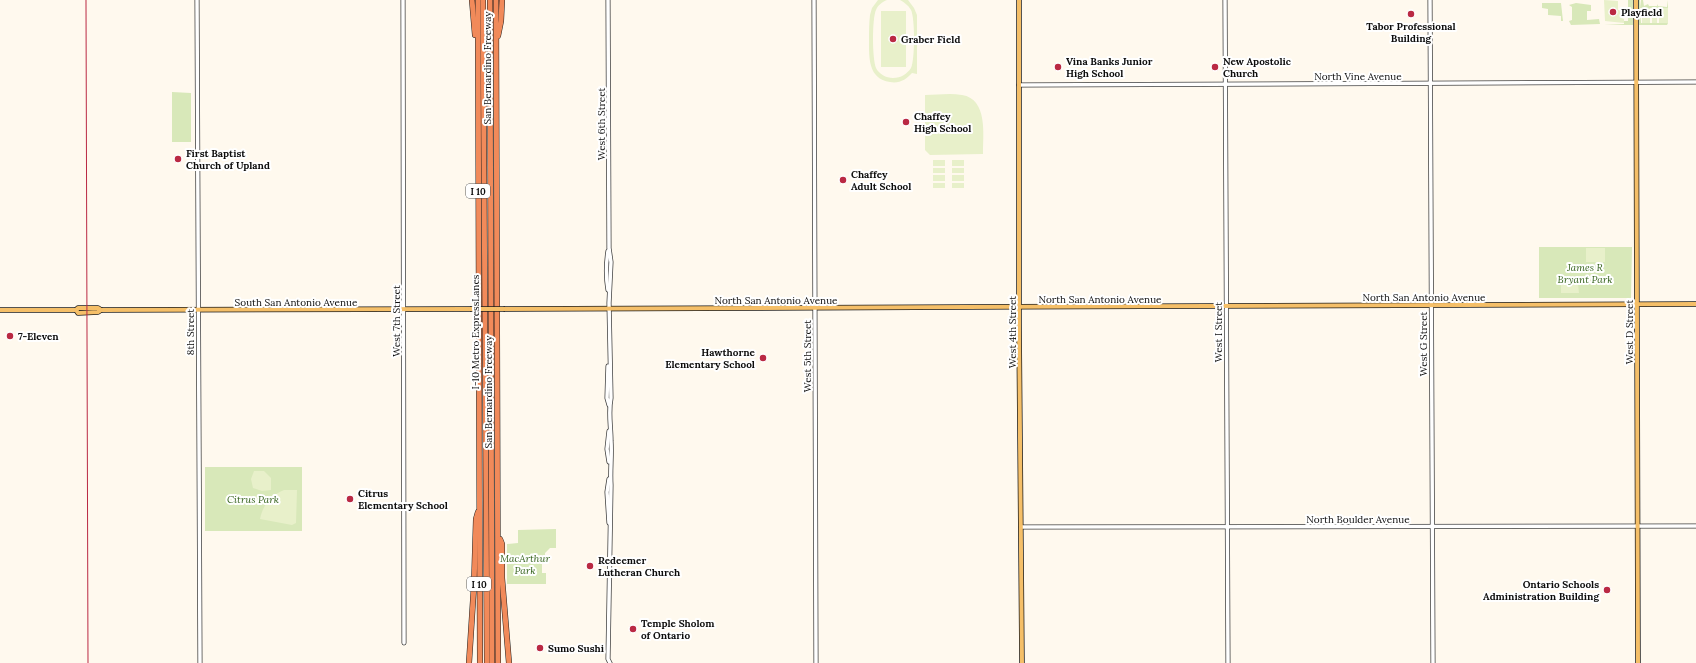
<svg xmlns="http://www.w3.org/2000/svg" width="1696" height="663" viewBox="0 0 1696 663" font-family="Lora,serif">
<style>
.green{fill:#d8e8b9}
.pitch{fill:#e8f0ca}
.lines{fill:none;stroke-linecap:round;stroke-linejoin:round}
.minor-casing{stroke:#404040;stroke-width:5}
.major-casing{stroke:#1e1e1e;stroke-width:5.5}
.highway-casing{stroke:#1e1e1e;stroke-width:6}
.minor{stroke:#fff;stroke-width:3.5}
.major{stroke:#f5bf68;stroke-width:4}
.highway{stroke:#f18a5a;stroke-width:5}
.rail{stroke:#ba2943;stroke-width:1}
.major-bridge-casing{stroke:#1e1e1e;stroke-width:5.5;stroke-linecap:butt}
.major-bridge{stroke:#f5bf68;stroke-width:4}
.poi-dot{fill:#ba2943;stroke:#fff;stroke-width:1.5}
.labels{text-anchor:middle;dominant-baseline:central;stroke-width:4;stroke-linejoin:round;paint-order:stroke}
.shield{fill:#fff;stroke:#565656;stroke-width:1}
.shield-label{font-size:9px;font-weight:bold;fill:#0d0d0d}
.poi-label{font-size:10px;font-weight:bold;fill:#0d0d0d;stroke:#fff;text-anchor:start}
.street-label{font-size:10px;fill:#0d0d0d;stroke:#fff}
.park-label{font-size:10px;font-style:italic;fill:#37641f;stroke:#fff}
</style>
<rect width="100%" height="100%" fill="#fff9ee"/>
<!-- green -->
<g class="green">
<polygon points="1628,0 1633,0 1633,25 1604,25 1624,24 1624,21 1628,21"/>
<polygon points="1638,0 1640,0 1640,8 1641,0 1643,0 1644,6 1648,4 1649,6 1657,6 1657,4 1658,6 1667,7 1668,0 1668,8 1640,8 1641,23 1668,23 1667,25 1639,25"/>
<polygon points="1542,3 1561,3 1563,21 1561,21 1561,16 1548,15 1548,9 1542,8"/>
<polygon points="1576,3 1591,5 1591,11 1587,11 1587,20 1599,19 1600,24 1571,25 1569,21 1572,20 1572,7 1569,5"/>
<polygon points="172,92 191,93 191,142 172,142"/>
<polygon points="1539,247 1632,247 1631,298 1539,298"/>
<rect x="205" y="467" width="97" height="64"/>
<polygon points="556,529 556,548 550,548 545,553 545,559 542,560 542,573 546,573 546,584 507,584 507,544 518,543 518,530"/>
</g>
<!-- pitch -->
<g class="pitch">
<path d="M878 0H887C882 2 878 5 876 10 872 18 872 59 876 68 879 74 886 78 893 78 901 78 907 74 911 68 915 59 915 18 911 10 908 5 904 2 900 0H908L914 8 917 15V74L912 73C907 79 899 84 890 82 868 79 869 57 869 40 869 32 869 23 870 15L872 8Z"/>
<polygon points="1604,0 1618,1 1618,10 1620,10 1621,18 1624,19 1624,23 1605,21"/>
<rect x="1642" y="8" width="8" height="15"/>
<rect x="1652" y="8" width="5" height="15"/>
<rect x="1659" y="8" width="9" height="15"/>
<rect x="881" y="11" width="25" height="56"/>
<path d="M925 95C937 95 950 93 962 95 988 99 983 135 983 154L930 155 925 150Z"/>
<rect x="933" y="160" width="12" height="6"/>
<rect x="952" y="160" width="12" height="6"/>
<rect x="933" y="168" width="12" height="5"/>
<rect x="952" y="168" width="12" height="5"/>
<rect x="933" y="175" width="12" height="6"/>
<rect x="952" y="175" width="12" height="6"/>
<rect x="933" y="183" width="12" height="5"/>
<rect x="952" y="183" width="12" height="5"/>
<rect x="1586" y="248" width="19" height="14"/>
<polygon points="1561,284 1578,284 1579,293 1561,293"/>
<polygon points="254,471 264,471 271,478 271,490 262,491 253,488 251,479"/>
<path d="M284 490H297L296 523 292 525 260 519C263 505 270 496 284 490Z"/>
</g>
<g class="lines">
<defs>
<g id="minor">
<polyline points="197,0 200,663"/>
<polyline points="403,0 404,643"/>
<path d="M608 0 609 248 611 262 609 303 611 398C608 413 611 426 611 441 612 456 610 470 611 485L608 659 610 663"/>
<polyline points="814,0 816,663"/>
<polyline points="1225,0 1228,663"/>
<polyline points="1430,0 1433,663"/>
<polyline points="1019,85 1696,82"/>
<path d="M608 290C606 278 606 264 608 251"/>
<polyline points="608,366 607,398 609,405"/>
<polyline points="609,431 607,449 609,462"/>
<polyline points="609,523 607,492 609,479"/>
<polyline points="1021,527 1696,526"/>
</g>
<g id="major">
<polyline points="1019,0 1019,324 1022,663"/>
<polyline points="1636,0 1638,663"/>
<polyline points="505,309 1696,304"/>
<polyline points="0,310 76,310 78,313 98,312 101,310"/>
<polyline points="76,310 78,308 98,308 101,310 470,309"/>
</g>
<g id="highway">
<polyline points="472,0 475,35"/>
<polyline points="478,0 480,663"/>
<polyline points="483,0 487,663"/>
<polyline points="490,0 492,663"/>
<polyline points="496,0 498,663"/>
<polyline points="498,36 501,21 502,0"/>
<polyline points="500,539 502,544 502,578 509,663"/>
<polyline points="469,663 474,585 476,519 478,512"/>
</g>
</defs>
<!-- minor casing -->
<use href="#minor" class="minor-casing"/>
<!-- major casing -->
<use href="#major" class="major-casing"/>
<!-- highway casing -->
<use href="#highway" class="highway-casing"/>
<!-- minor -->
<use href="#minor" class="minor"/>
<!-- major -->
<use href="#major" class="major"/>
<!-- highway -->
<use href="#highway" class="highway"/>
<!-- rail -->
<polyline class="rail" points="86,0 88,663"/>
<defs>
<polyline id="major-bridge" points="470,309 505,309"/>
</defs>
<!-- major-bridge casing -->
<use href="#major-bridge" class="major-bridge-casing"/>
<!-- major-bridge -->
<use href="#major-bridge" class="major-bridge"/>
</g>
<!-- markers -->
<g class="poi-dot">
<circle cx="1613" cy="12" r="4"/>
<circle cx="1411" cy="14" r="4"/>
<circle cx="893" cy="39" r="4"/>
<circle cx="1058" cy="67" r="4"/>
<circle cx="1215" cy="67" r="4"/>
<circle cx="906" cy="122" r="4"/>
<circle cx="178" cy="159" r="4"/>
<circle cx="843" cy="180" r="4"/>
<circle cx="10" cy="336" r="4"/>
<circle cx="763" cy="358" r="4"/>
<circle cx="350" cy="499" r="4"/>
<circle cx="590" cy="566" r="4"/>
<circle cx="1607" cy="590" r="4"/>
<circle cx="633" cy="629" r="4"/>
<circle cx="540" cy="648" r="4"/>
</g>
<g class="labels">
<!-- shield labels -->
<g class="shield">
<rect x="466" y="184" width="24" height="14" rx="3"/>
<rect x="467" y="577" width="24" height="14" rx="3"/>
</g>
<g class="shield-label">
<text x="478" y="191">I 10</text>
<text x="479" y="584">I 10</text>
</g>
<!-- poi labels -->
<g class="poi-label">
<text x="1621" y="12">Playfield</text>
<text x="1411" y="26" text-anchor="middle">Tabor Professional<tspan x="1411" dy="12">Building</tspan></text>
<text x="901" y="39">Graber Field</text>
<text x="1066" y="61">Vina Banks Junior<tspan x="1066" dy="12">High School</tspan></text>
<text x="1223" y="61">New Apostolic<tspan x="1223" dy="12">Church</tspan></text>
<text x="914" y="116">Chaffey<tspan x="914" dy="12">High School</tspan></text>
<text x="186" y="153">First Baptist<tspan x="186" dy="12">Church of Upland</tspan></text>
<text x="851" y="174">Chaffey<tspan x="851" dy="12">Adult School</tspan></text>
<text x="18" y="336">7-Eleven</text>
<text x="755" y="352" text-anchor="end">Hawthorne<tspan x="755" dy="12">Elementary School</tspan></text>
<text x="358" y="493">Citrus<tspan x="358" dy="12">Elementary School</tspan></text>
<text x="598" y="560">Redeemer<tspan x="598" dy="12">Lutheran Church</tspan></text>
<text x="1599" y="584" text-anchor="end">Ontario Schools<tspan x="1599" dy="12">Administration Building</tspan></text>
<text x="641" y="623">Temple Sholom<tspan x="641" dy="12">of Ontario</tspan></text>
<text x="548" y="648">Sumo Sushi</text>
</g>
<!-- street labels -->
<g class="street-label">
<text transform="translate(487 68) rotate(-90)">San Bernardino Freeway</text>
<text x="1358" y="76">North Vine Avenue</text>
<text transform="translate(601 124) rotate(-90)">West 6th Street</text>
<text x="1424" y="297">North San Antonio Avenue</text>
<text x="1100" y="299">North San Antonio Avenue</text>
<text x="776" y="300">North San Antonio Avenue</text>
<text x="296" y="302">South San Antonio Avenue</text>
<text transform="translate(396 321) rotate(-90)">West 7th Street</text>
<text transform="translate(190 332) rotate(-90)">8th Street</text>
<text transform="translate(475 332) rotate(-90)">I-10 Metro ExpressLanes</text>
<text transform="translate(1012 332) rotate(-90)">West 4th Street</text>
<text transform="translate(1218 332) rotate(-90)">West I Street</text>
<text transform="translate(1629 332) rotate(-90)">West D Street</text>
<text transform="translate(1423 344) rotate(-90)">West G Street</text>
<text transform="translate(807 356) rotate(-90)">West 5th Street</text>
<text transform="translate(488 392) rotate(-90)">San Bernardino Freeway</text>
<text x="1358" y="519">North Boulder Avenue</text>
</g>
<!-- park labels -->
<g class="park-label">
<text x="1585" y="267">James R<tspan x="1585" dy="12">Bryant Park</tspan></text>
<text x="253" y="499">Citrus Park</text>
<text x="525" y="558">MacArthur<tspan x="525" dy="12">Park</tspan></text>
</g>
</g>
</svg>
